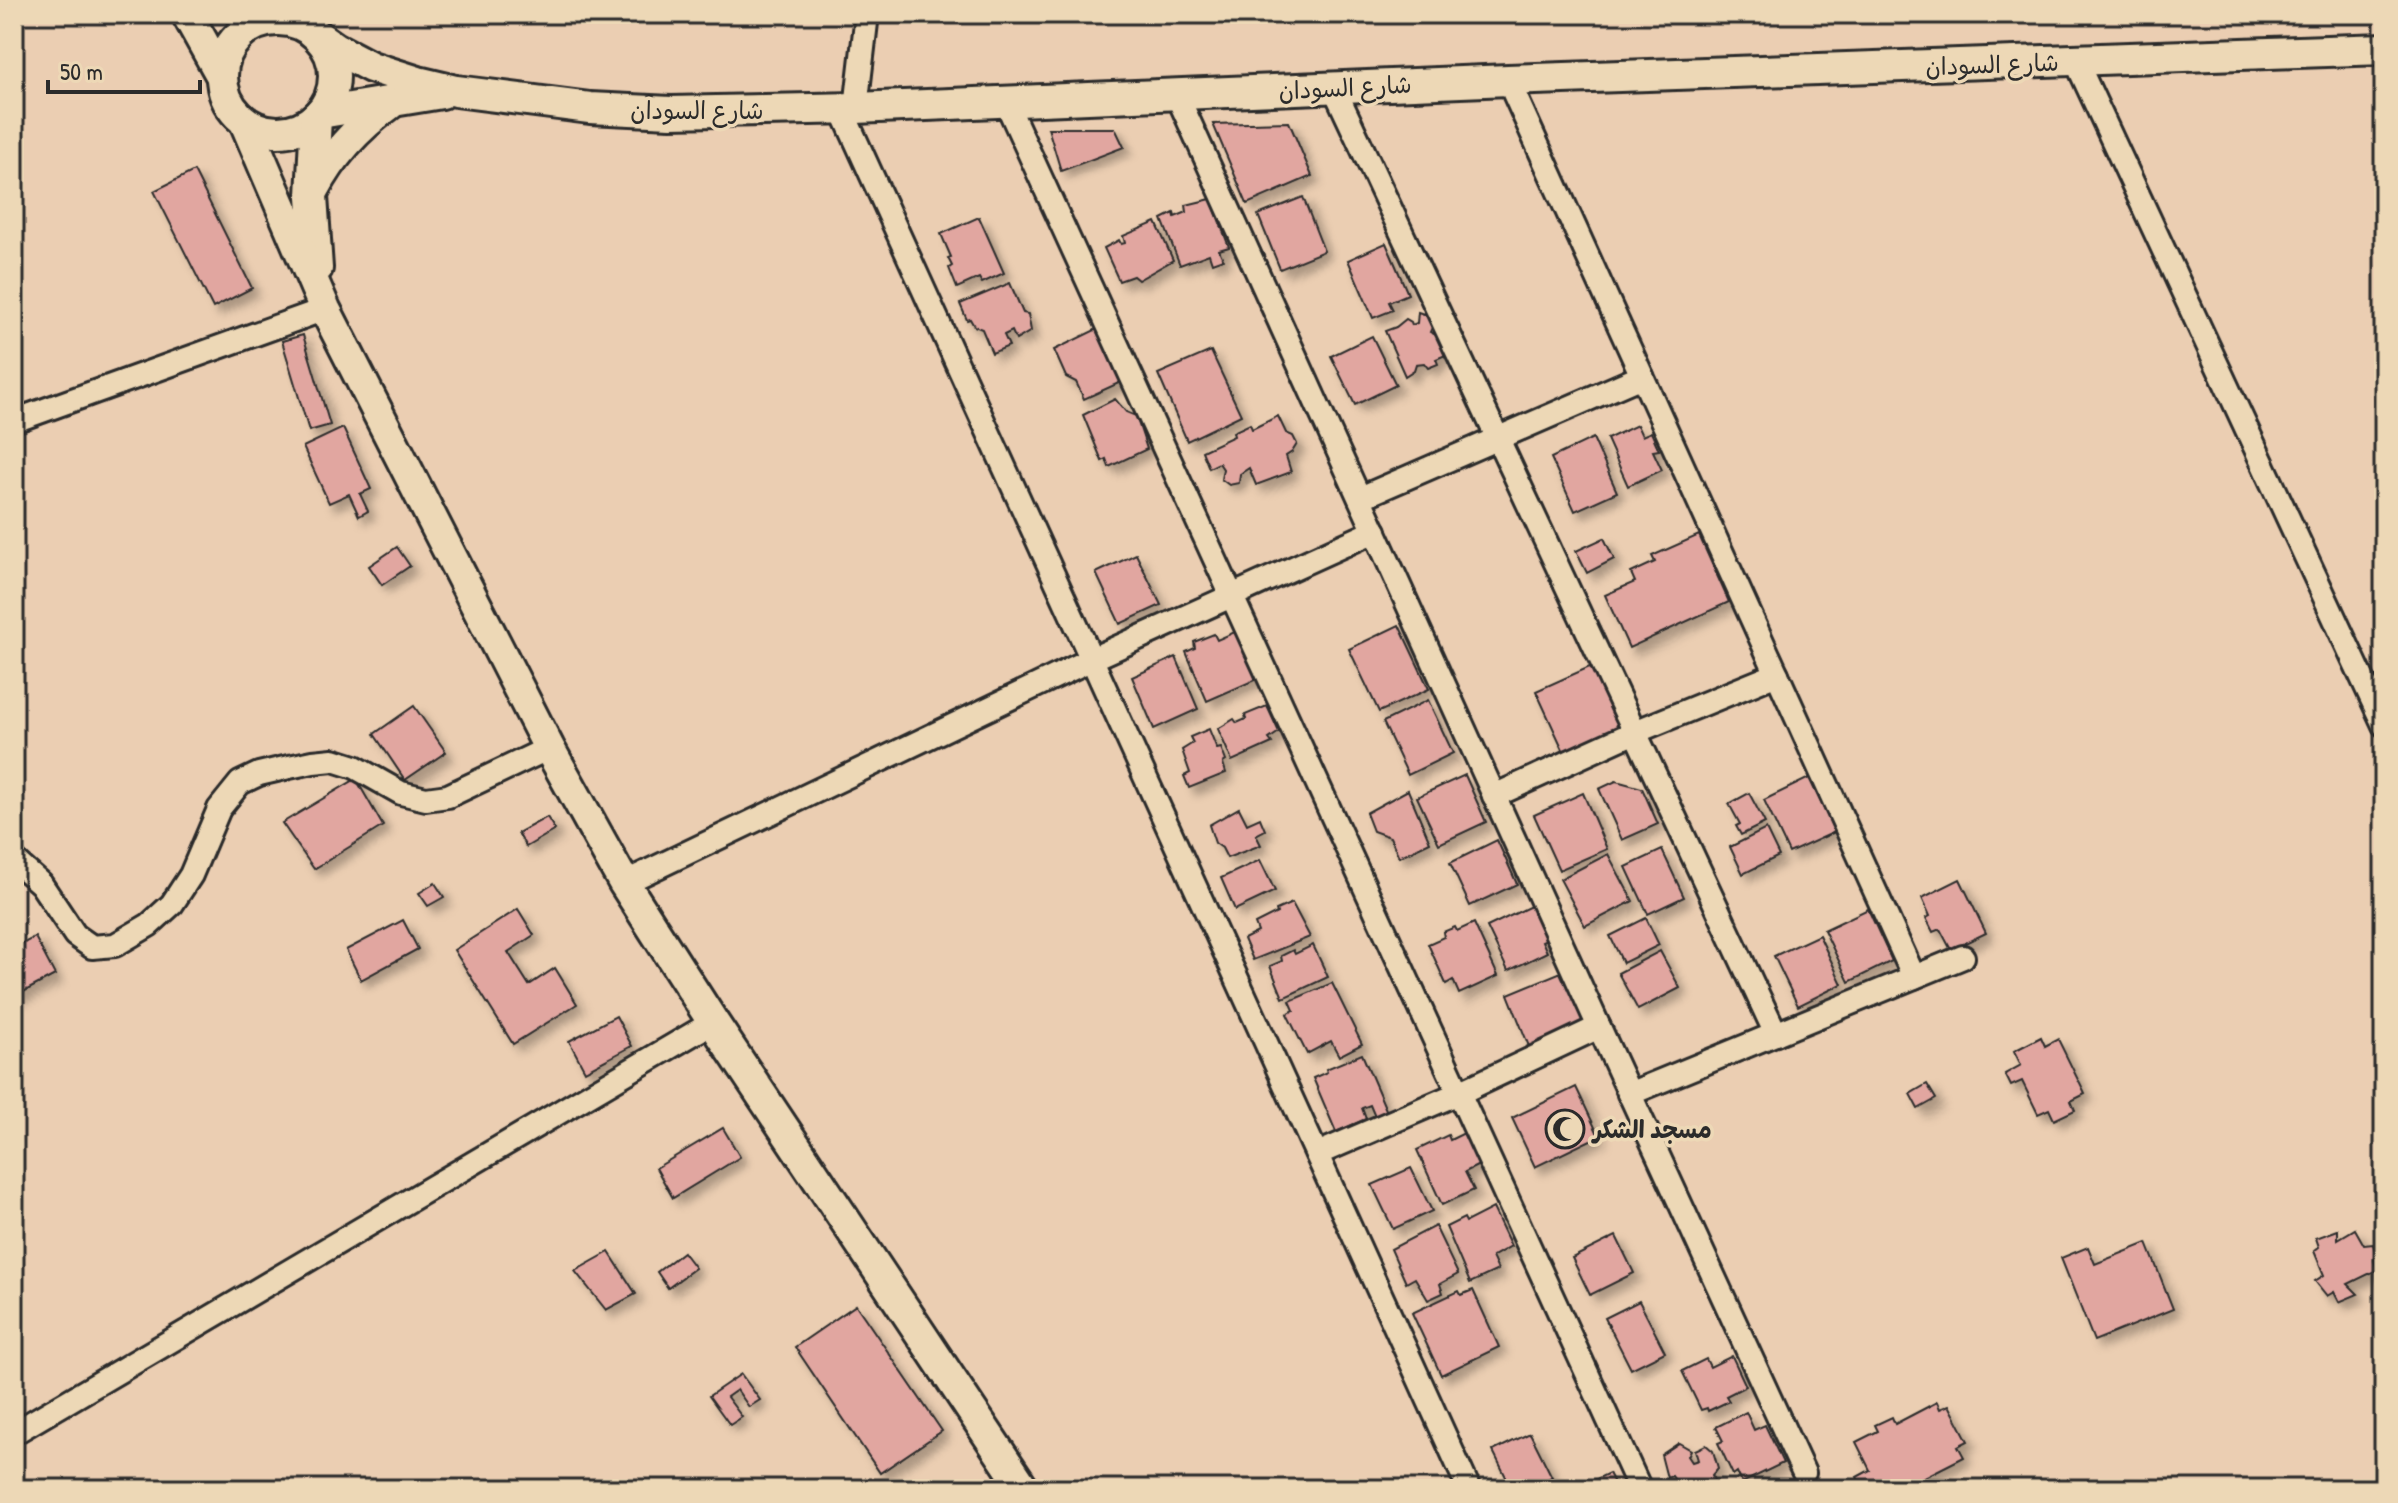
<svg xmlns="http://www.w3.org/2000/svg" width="2398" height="1503" viewBox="0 0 2398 1503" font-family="'Patrick Hand','Playpen Sans Arabic',sans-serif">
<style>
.building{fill:#e1a6a0;stroke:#2b2b2b;stroke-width:2;filter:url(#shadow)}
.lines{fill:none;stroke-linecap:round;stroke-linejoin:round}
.street-casing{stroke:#2b2b2b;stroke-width:28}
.secondary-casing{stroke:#2b2b2b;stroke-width:36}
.street{stroke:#edd8b6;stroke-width:22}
.secondary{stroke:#edd8b6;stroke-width:30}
.labels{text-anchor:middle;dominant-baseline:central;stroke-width:7;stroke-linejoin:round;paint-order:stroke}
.street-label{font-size:24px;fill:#2b2b2b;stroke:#edd8b6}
.poi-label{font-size:24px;font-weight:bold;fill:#2b2b2b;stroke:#edd8b6;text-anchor:start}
</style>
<defs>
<filter id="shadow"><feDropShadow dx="7" dy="7" stdDeviation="4" flood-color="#0004"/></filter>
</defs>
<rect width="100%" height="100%" fill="#ebceb2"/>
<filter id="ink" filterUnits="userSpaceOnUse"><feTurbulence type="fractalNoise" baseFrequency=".0125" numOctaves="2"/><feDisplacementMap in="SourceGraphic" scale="16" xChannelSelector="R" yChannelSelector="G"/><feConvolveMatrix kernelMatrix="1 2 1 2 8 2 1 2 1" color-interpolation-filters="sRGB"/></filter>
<g filter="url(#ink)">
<!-- building -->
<g class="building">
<polygon points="1289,122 1312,176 1247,204 1213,124"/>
<polygon points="1048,128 1115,128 1124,147 1061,171"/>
<polygon points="194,171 252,288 213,308 154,191"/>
<polygon points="1303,197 1324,251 1280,269 1258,215"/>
<polygon points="1211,199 1229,247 1219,250 1223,259 1212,263 1209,254 1180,265 1162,219 1174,213 1175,217 1187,212 1186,205"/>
<polygon points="979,217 1004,273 982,283 979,278 957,288 949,268 952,266 948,258 951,257 941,234"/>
<polygon points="1156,222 1173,260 1138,280 1133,276 1119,281 1104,248 1119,240 1121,244 1125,243 1123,236"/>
<polygon points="1386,243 1408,294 1389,302 1393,310 1373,318 1348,260"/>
<polygon points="1010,283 1023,313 1028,314 1031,331 1016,340 1012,331 1004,335 1009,346 992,353 982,329 974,326 970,319 967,320 960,304"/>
<polygon points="1418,312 1436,318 1430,332 1444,339 1448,354 1436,359 1438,364 1428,368 1424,363 1416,364 1414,370 1405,376 1385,331 1396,327 1406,319 1411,322 1412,325 1417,323"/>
<polygon points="1097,329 1109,353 1119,360 1113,365 1121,382 1084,399 1076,382 1066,377 1054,350"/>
<polygon points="303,335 330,425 309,431 282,341"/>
<polygon points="1372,336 1396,385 1355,405 1331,356"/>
<polygon points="1211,351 1241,415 1187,441 1158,374"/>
<polygon points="1115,399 1126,412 1136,416 1147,449 1109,467 1106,459 1102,461 1083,415"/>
<polygon points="1278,416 1286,433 1293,436 1297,444 1292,452 1286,456 1291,472 1256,485 1249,468 1240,474 1239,483 1229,485 1221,479 1223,469 1219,463 1209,468 1202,451 1234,436 1233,432 1250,424 1252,429"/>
<polygon points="1637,425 1642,436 1651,432 1659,450 1653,451 1662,470 1628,486 1607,439"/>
<polygon points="343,428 371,489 360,494 368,511 359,516 349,494 329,503 303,447"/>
<polygon points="1593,438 1617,492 1575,511 1551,458"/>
<polygon points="1699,535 1729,602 1629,648 1605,595 1635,582 1631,573 1655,562 1652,556"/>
<polygon points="1604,538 1614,559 1587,573 1576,551"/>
<polygon points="397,547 410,566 382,585 369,566"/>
<polygon points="1136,554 1161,605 1120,624 1096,573"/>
<polygon points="1399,625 1429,689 1379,712 1349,649"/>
<polygon points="1237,631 1257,679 1207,701 1186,652 1195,648 1194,642 1214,634 1217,640"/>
<polygon points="1176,657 1198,709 1154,729 1132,677"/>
<polygon points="1594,665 1623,728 1565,754 1536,691"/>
<polygon points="1428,700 1453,753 1408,775 1383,722"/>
<polygon points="414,706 446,752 405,780 374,734"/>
<polygon points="1267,706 1279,732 1269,739 1272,743 1232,761 1218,729 1234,719 1237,723 1246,719 1245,715"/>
<polygon points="1209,729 1217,749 1221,748 1226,761 1223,763 1226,773 1189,788 1184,776 1190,773 1182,750 1193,743 1190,737"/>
<polygon points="1465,775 1486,822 1439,844 1417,797"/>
<polygon points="1809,778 1835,832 1789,853 1764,800"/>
<polygon points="356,779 383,826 314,869 282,823"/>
<polygon points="1616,781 1642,788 1658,824 1622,840 1599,789"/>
<polygon points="1408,790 1430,842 1399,857 1390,837 1373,831 1366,813"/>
<polygon points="1583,793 1607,849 1559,870 1534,815"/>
<polygon points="1749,793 1765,823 1741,835 1736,826 1740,824 1729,804"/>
<polygon points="1239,808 1247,824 1260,818 1265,830 1256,835 1261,845 1227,858 1222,848 1215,843 1209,825"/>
<polygon points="547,817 555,830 526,847 518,833"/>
<polygon points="1766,829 1779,856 1743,874 1730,847"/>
<polygon points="1497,840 1517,884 1470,906 1450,863"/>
<polygon points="1662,850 1684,897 1648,914 1626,867"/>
<polygon points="1608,854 1633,901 1585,926 1560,879"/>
<polygon points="1260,860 1275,891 1235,910 1221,878"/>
<polygon points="1960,879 1986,933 1951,950 1940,929 1933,932 1926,918 1930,916 1922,898"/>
<polygon points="435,883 444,897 428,906 419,893"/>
<polygon points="1292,903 1310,937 1253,960 1244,939 1258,932 1255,924 1277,913 1276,910"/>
<polygon points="1535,904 1551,937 1542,941 1547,952 1508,971 1487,927"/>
<polygon points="518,909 534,935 508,952 529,985 555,968 577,1004 513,1044 454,950"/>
<polygon points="1868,909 1892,961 1849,982 1824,930"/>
<polygon points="1646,918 1659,945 1623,963 1610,936"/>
<polygon points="403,920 418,949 361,980 346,950"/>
<polygon points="1474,923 1498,976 1459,994 1453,980 1446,984 1428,944 1444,937 1443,932 1455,927 1457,931"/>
<polygon points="1819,935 1842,984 1798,1006 1774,956"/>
<polygon points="35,937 55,975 14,997 14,948"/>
<polygon points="1313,945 1328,977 1283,998 1270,966 1282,961 1281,956 1293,950 1295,954"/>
<polygon points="1660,951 1680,988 1638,1010 1618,973"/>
<polygon points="1566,970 1588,1025 1530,1049 1508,994"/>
<polygon points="1332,983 1362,1044 1339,1056 1331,1041 1307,1054 1287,1014 1294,1010 1290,1001"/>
<polygon points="616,1016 632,1046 585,1071 569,1041"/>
<polygon points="2041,1037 2045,1046 2058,1039 2085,1094 2071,1101 2075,1110 2054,1120 2049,1109 2038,1114 2022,1081 2011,1086 2005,1074 2021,1065 2014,1051"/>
<polygon points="1362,1054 1387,1112 1375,1117 1370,1105 1362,1108 1366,1119 1336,1132 1313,1078 1327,1072 1326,1069"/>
<polygon points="1927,1084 1936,1099 1918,1109 1910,1094"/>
<polygon points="1576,1087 1599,1136 1535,1167 1512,1118"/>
<polygon points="723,1128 740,1157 673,1198 656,1168"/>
<polygon points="1466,1132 1481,1164 1465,1172 1474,1190 1442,1205 1417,1150 1448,1135 1450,1140"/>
<polygon points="1411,1168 1432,1211 1393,1229 1372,1185"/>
<polygon points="1493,1208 1511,1246 1492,1257 1498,1270 1470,1283 1446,1227 1464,1218 1466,1222"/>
<polygon points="1435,1226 1458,1274 1440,1284 1443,1293 1428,1300 1415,1278 1406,1283 1391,1249"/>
<polygon points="2355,1229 2364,1245 2373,1244 2377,1256 2374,1260 2377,1270 2348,1284 2358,1294 2339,1302 2334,1292 2327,1296 2315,1281 2324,1275 2314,1251 2319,1247 2316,1238 2338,1230 2338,1239"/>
<polygon points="1616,1236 1634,1273 1590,1295 1572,1258"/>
<polygon points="2147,1243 2173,1309 2094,1341 2061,1258 2088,1247 2095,1264"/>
<polygon points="609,1252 636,1294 606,1310 575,1271"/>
<polygon points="683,1252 695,1268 668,1288 657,1272"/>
<polygon points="1473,1290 1499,1347 1441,1375 1412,1313 1459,1291 1461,1295"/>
<polygon points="1639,1301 1665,1352 1631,1369 1605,1318"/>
<polygon points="856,1305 942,1431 880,1473 795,1347"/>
<polygon points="1732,1356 1746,1386 1726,1396 1729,1401 1708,1411 1707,1408 1701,1410 1682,1371 1706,1359 1710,1367"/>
<polygon points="741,1374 760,1400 749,1407 737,1390 727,1397 742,1417 730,1425 709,1396"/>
<polygon points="1937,1402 1940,1409 1949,1405 1968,1441 1958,1446 1964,1457 1901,1489 1879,1489 1874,1480 1862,1487 1857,1477 1870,1470 1856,1442 1878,1431 1875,1425 1892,1417 1895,1424"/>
<polygon points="1746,1412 1754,1430 1765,1425 1783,1463 1742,1483 1737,1472 1733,1475 1718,1443 1723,1441 1716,1427"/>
<polygon points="1530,1433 1552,1477 1527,1489 1512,1489 1493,1451"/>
<polygon points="1679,1443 1691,1450 1688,1456 1692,1462 1698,1460 1695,1450 1706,1445 1713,1451 1718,1468 1712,1475 1717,1489 1681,1489 1672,1476 1667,1478 1661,1455"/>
<polygon points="1609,1473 1617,1489 1575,1489"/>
</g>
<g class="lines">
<defs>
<g id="street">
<polyline points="2076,61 2384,725"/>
<polyline points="1508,80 1914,977"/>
<polyline points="1334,88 1776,1034"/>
<polyline points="1177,95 1599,1027 1804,1473"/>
<polyline points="1006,102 1640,1489"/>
<polyline points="841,108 1469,1489"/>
<polyline points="856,108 867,14"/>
<polyline points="14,421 325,309"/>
<polyline points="1360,498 1642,376"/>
<polyline points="1494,796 1635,732 1777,674"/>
<polyline points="14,860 41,884 75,935 92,947 115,945 149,925 172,904 191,875 219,809 240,783 259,774 289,767 313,762 333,760 355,767 401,793 426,799 448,796 549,748"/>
<polyline points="624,883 1092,659 1375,531"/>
<polyline points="1629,1094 1963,957"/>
<polyline points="1317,1154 1459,1093 1599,1027"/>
<polyline points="14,1433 713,1022"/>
</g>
<g id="secondary">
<polyline points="187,14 221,75"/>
<circle cx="278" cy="76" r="56"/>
<polyline points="318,36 335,48 371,67 418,82 456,91 590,108 671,112 856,108 1508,80 2384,49"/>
<polyline points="320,113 442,93"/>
<polyline points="316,117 312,196 317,268"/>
<polyline points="245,122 325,309 549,748 624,883 713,1022 1024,1489"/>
<path d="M314 190C332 155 358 127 390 104"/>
</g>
</defs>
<!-- street casing -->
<use href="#street" class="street-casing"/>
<!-- secondary casing -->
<use href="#secondary" class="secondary-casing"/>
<!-- street -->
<use href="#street" class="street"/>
<!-- secondary -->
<use href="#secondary" class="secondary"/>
</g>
</g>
<!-- icons -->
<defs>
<symbol id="mosque-ring" viewBox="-11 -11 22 22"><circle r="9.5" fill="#edd8b6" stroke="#2b2b2b" stroke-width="1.5"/><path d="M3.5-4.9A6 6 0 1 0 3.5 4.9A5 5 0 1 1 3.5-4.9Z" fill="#2b2b2b"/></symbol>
</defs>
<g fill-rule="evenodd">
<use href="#mosque-ring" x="1543" y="1107" width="44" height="44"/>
</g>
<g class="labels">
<!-- street labels -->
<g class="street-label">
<text transform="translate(1992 64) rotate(-2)">شارع السودان</text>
<text transform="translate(1345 87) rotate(-3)">شارع السودان</text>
<text x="697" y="110">شارع السودان</text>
</g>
<!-- poi labels -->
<g class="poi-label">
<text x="1593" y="1129">مسجد الشكر</text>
</g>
</g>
<!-- margin -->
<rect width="2398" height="1503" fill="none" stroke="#edd8b6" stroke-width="48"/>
<rect x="24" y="24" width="2350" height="1455" fill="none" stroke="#2b2b2b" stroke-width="3" filter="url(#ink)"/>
<!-- scale -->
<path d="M48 80v12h152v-12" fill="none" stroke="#2b2b2b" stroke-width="4"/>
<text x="60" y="80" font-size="24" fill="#2b2b2b" stroke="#edd8b6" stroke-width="6" paint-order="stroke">50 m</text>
</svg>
